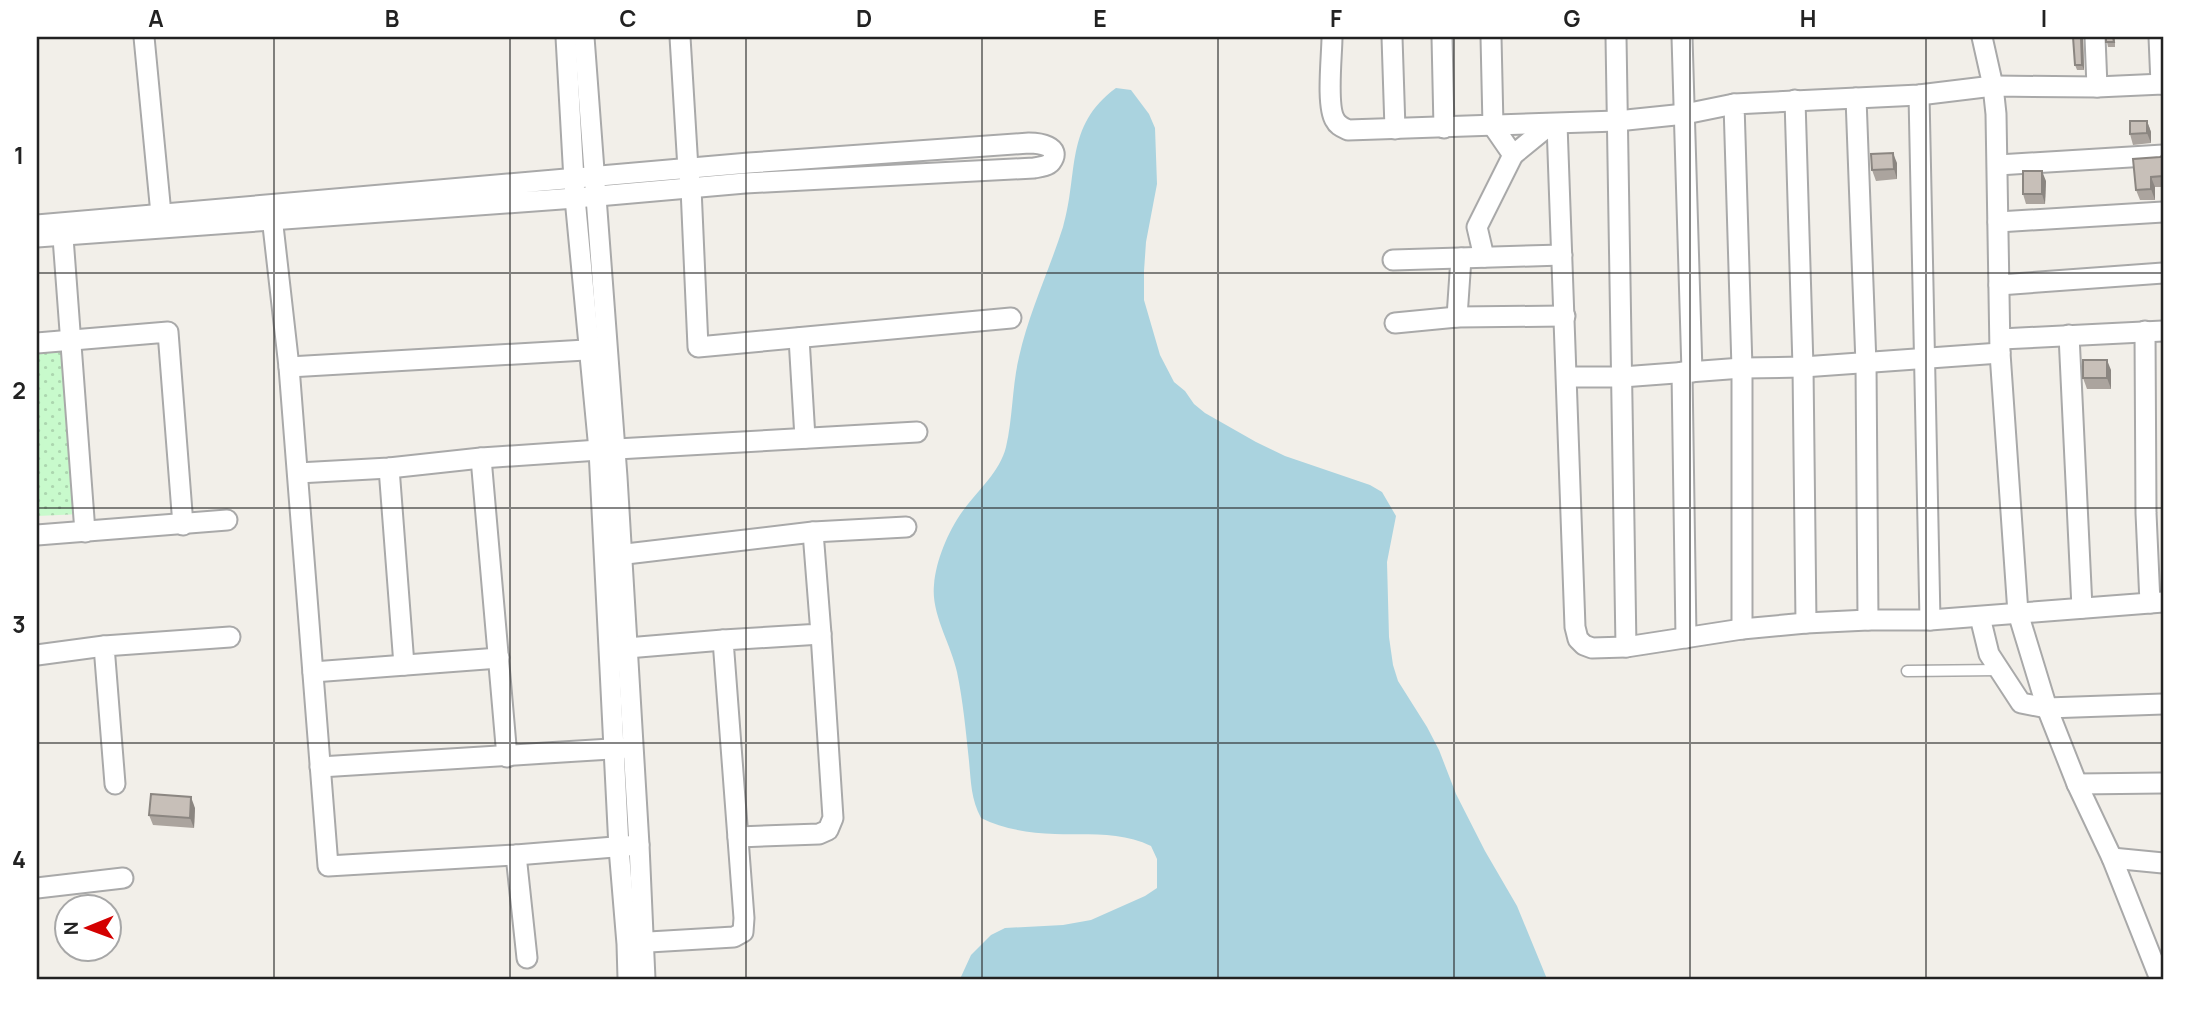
<svg xmlns="http://www.w3.org/2000/svg" width="2200" height="1016" viewBox="0 0 2200 1016" font-family="Manrope,sans-serif">
<style>
.park{fill:url(#park-dots)}
.water{fill:#aad3df}
.lines{fill:none;stroke-linecap:round;stroke-linejoin:round}
.lane-casing{stroke:#a9a9a9;stroke-width:13}
.street-casing{stroke:#a9a9a9;stroke-width:23}
.lane{stroke:#fff;stroke-width:10}
.street{stroke:#fff;stroke-width:19}
.wall{fill:#aba49e}
.shaded-wall{fill:#8b8681}
.building{fill:#c7bfb8;stroke:#8b8681;stroke-width:2}
.grid{fill:none;stroke:#222;stroke-width:2;stroke-opacity:0.55}
.neatline{fill:none;stroke:#222;stroke-width:2.5}
.grid-label{font-size:23px;text-anchor:middle;font-weight:bold;fill:#222}
</style>
<defs>
<pattern id="park-dots" width="8" height="8" patternUnits="userSpaceOnUse" patternTransform="scale(1.75)"><rect width="8" height="8" fill="#c8facc"/><path d="M2 2h.1M6 6h.1" fill="none" stroke="#acd6af" stroke-width="1.8" stroke-linecap="round"/></pattern>
</defs>
<rect width="100%" height="100%" fill="#f2efe9"/>
<!-- park -->
<polygon class="park" points="66,345 81,514 37,516 37,347"/>
<!-- water -->
<path class="water" d="M1116 88 1131 90 1149 114 1155 128 1157 184 1146 242 1144 271V300L1160 355 1174 382 1185 391 1194 404 1205 413 1256 442 1285 456 1370 485 1382 492 1396 516 1387 562 1389 637 1393 665 1398 681 1427 727 1439 750 1456 794 1485 851 1517 906 1547 979H960L971 955 991 935 1005 928 1063 925 1091 920 1145 896 1157 888V859L1151 846C1121 831 1087 835 1055 834 1029 833 1003 829 981 818 971 799 971 782 969 761 966 732 963 701 957 672 951 644 931 614 934 585 936 560 948 532 962 512 977 491 1000 472 1006 447 1013 417 1012 386 1019 357 1029 312 1049 271 1063 227 1079 173 1064 126 1116 88Z"/>
<g class="lines">
<defs>
<polyline id="lane" points="1907,671 1999,670"/>
<g id="street">
<polyline points="144,37 161,214 164,227"/>
<polyline points="566,37 575,198 599,450 619,848 627,944 628,979"/>
<polyline points="584,37 617,477 639,845 645,979"/>
<polyline points="680,37 688,169 691,188 698,347 1011,318"/>
<path d="M1332 37C1332 55 1326 106 1335 120 1338 126 1342 127 1348 130L1617 121 1685 114 1734 104"/>
<polyline points="1392,37 1395,129"/>
<polyline points="1442,37 1444,128"/>
<polyline points="1616,37 1626,647"/>
<polyline points="1682,37 1692,372"/>
<polyline points="1982,37 1993,86 1996,114 2000,353 2018,613 2047,708 2077,784 2112,858 2160,979"/>
<polyline points="2095,37 2097,87"/>
<polyline points="2159,37 2161,84"/>
<polyline points="1919,95 1930,620"/>
<polyline points="1856,98 1866,364 1868,620"/>
<polyline points="1795,100 1803,367 1806,623"/>
<polyline points="1557,124 1575,627 1578,639 1584,645 1592,648 1626,647 1742,629 1806,623 1868,620 1930,620 2163,602"/>
<polyline points="1513,155 1551,124"/>
<polyline points="1998,165 2163,155"/>
<polyline points="271,208 289,367 328,866 516,855 639,845"/>
<polyline points="1998,222 2163,212"/>
<polyline points="62,224 85,532"/>
<path d="M37 225 749 163 1029 143C1038 143 1063 146 1051 162 1048 166 1039 167 1034 168L745 183 575 198 37 237"/>
<polyline points="1484,257 1477,227 1513,155 1493,126 1491,37"/>
<polyline points="1393,260 1562,255"/>
<polyline points="1999,285 2163,273"/>
<polyline points="1457,317 1461,258"/>
<polyline points="1395,323 1457,317 1565,316"/>
<polyline points="2145,331 2146,513 2150,603"/>
<polyline points="2069,335 2082,608"/>
<polyline points="799,338 805,438"/>
<polyline points="2001,339 2163,331"/>
<polyline points="37,343 168,332 183,525"/>
<polyline points="289,367 603,349"/>
<polyline points="1682,372 1686,638"/>
<polyline points="1567,377 1622,377 1742,368 1803,367 2000,353"/>
<polyline points="481,458 507,757"/>
<polyline points="389,468 404,665"/>
<polyline points="298,473 389,468 481,458 599,450 917,432"/>
<polyline points="37,535 227,520"/>
<polyline points="609,556 813,532"/>
<polyline points="1980,617 1989,654 2021,703 2047,708 2163,704"/>
<polyline points="1742,629 1742,368 1734,104 1919,95 1993,86 2097,87 2163,84"/>
<polyline points="615,649 723,640"/>
<polyline points="37,655 104,646"/>
<polyline points="313,672 499,658"/>
<polyline points="320,767 627,748"/>
<polyline points="115,784 104,646 230,637"/>
<polyline points="2077,784 2163,783"/>
<polyline points="738,837 819,834 828,830 833,818 821,634"/>
<polyline points="516,855 527,958"/>
<polyline points="2112,858 2163,863"/>
<polyline points="37,888 123,878"/>
<polyline points="632,943 734,937 743,932 744,918 723,640 821,634 813,532 906,527"/>
</g>
</defs>
<!-- lane casing -->
<use href="#lane" class="lane-casing"/>
<!-- street casing -->
<use href="#street" class="street-casing"/>
<!-- lane -->
<use href="#lane" class="lane"/>
<!-- street -->
<use href="#street" class="street"/>
</g>
<!-- wall -->
<g class="wall">
<polygon points="2073,37 2083,37 2084,70 2077,70 2075,65"/>
<polygon points="2106,37 2115,37 2115,47 2108,47"/>
<polygon points="2147,121 2151,132 2151,143 2133,145 2130,134"/>
<polygon points="2163,155 2163,187 2155,187 2155,200 2140,200 2136,190 2160,157"/>
<polygon points="1897,163 1897,179 1876,181 1872,170"/>
<polygon points="2046,181 2045,204 2026,204 2023,194"/>
<polygon points="2111,370 2111,389 2087,389 2083,378"/>
<polygon points="195,808 194,828 153,825 149,815"/>
</g>
<!-- shaded-wall -->
<g class="shaded-wall">
<polygon points="2081,37 2083,37 2084,70 2082,65"/>
<polygon points="2147,121 2151,132 2151,143 2147,133"/>
<polygon points="1893,153 1897,163 1897,179 1894,169"/>
<polygon points="2042,171 2046,181 2045,204 2042,194"/>
<polygon points="2151,177 2155,187 2155,200 2151,189"/>
<polygon points="2107,360 2111,370 2111,389 2107,378"/>
<polygon points="191,797 195,808 194,828 190,818"/>
</g>
<!-- building -->
<g class="building">
<polygon points="2073,37 2081,37 2082,65 2075,65"/>
<polygon points="2106,37 2113,37 2114,42 2106,42"/>
<polygon points="2130,121 2147,121 2147,133 2130,134"/>
<polygon points="1893,153 1894,169 1872,170 1871,154"/>
<polygon points="2163,155 2163,176 2151,177 2151,189 2136,190 2133,159 2160,157"/>
<rect x="2023" y="171" width="19" height="23"/>
<rect x="2083" y="360" width="24" height="18"/>
<polygon points="151,794 191,797 190,818 149,815"/>
</g>
<!-- grid -->
<path class="grid" d="M274 37V979M510 37V979M746 37V979M982 37V979M1218 37V979M1454 37V979M1690 37V979M1926 37V979M37 273H2163M37 508H2163M37 743H2163"/>
<!-- border -->
<rect width="2200" height="1016" fill="none" stroke="#ffffff" stroke-width="77"/>
<!-- north arrow -->
<g transform="translate(88 928) rotate(269)"><circle r="33" fill="#ffffff" stroke="#a7a7a7" stroke-width="2"/>
<path d="M0-5L12 26L0 18L-12 26Z" fill="#d40000"/>
<text y="-10" font-size="19" font-weight="bold" text-anchor="middle" fill="#222222">N</text>
</g>
<rect x="38" y="38" width="2124" height="940" class="neatline"/>
<g class="grid-label">
<text x="156" y="27">A</text>
<text x="392" y="27">B</text>
<text x="628" y="27">C</text>
<text x="864" y="27">D</text>
<text x="1100" y="27">E</text>
<text x="1336" y="27">F</text>
<text x="1572" y="27">G</text>
<text x="1808" y="27">H</text>
<text x="2044" y="27">I</text>
<text x="19" y="164">1</text>
<text x="19" y="399">2</text>
<text x="19" y="633">3</text>
<text x="19" y="868">4</text>
</g>
</svg>
